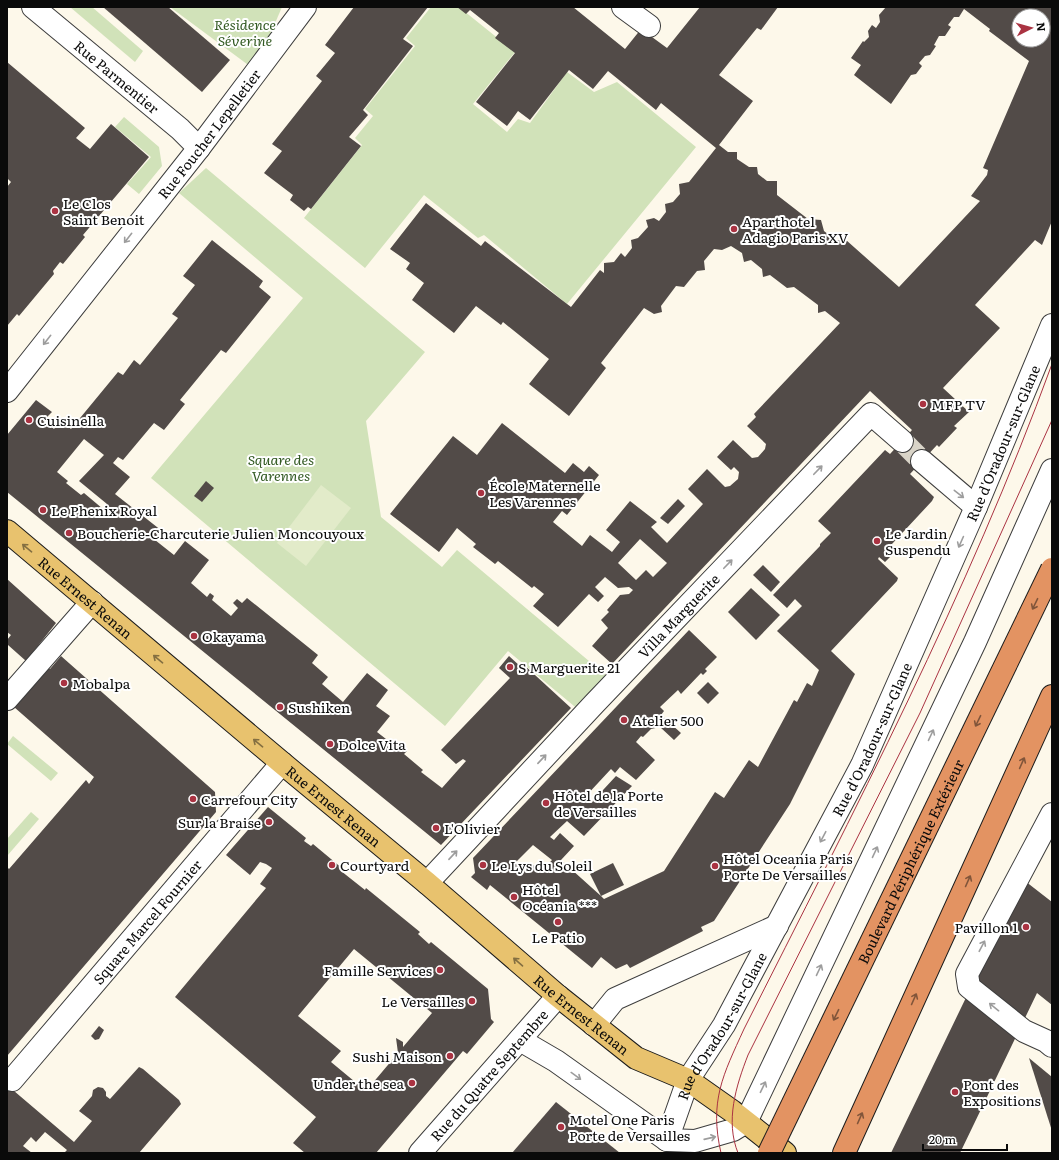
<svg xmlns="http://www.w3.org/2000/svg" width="1059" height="1160" viewBox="0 0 1059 1160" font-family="Literata,serif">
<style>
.green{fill:#d1e2b9}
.pitch{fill:#e2ebc9}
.building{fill:#524b48;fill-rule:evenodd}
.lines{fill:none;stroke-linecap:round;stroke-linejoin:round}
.minor-tunnel{stroke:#d9d4c8;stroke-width:22;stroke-dasharray:22 11;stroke-linecap:butt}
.minor-casing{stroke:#3d3d3d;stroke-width:24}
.major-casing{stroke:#1b1b1b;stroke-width:24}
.highway-casing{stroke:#1b1b1b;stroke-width:24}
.minor{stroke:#fff;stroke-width:22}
.major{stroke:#e8c26e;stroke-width:22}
.highway{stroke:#e39362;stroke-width:22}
.tram{stroke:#aa3342;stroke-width:1}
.highway-bridge-casing{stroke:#1b1b1b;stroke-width:24;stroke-linecap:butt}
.highway-bridge{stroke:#e39362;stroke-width:22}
.oneway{stroke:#9d9d9d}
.oneway2{stroke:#846f41}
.oneway3{stroke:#81553a}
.poi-dot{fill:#aa3342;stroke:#fff;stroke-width:1.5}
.labels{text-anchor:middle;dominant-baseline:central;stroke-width:4;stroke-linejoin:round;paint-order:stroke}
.park-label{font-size:14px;font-style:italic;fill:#335a23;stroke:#fff}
.street-label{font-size:14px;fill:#0a0a0a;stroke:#fff}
.poi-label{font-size:14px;fill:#0a0a0a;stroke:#fff;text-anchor:start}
</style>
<rect width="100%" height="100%" fill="#fdf8ea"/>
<!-- green -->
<g class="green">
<polygon points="70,7 92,7 143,51 135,62"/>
<polygon points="170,7 282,7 255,70"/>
<polygon points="431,7 459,7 515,52 473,104 507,132 518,119 530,123 567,72 594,92 617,82 696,147 567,304 484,235 478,238 424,195 365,268 304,218 362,145 355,138 373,116 365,109 415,46 406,38"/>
<polygon points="124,117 159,147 162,166 139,194 127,184 151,157 115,127"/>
<polygon points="206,168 425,352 366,421 381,517 442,567 457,550 608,677 580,711 508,651 445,726 151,478 303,298 179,193"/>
<polygon points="13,736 58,773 51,781 7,744"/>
<polygon points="31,812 39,819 7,856 7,839"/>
</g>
<!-- pitch -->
<polygon class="pitch" points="321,485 351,508 306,566 277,543"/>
<!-- building -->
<g class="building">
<polygon points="103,7 168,7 230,60 202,92"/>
<polygon points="354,7 428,7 403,39 413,46 363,110 368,115 349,137 361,146 311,209 308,207 304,211 290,200 293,195 264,173 282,151 272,144 322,81 316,76 335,53 325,45"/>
<path d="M457 7H573L625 49 641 29 667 48 700 7H778L761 30 757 28 719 75 753 101 719 145 728 152H737V159L749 167H757L758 174 767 181H777V195L808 219 821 220 824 231 835 240H846L899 287 980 201 971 196 987 175 988 170 983 168 1029 61 989 31 990 29 964 9 959 17H954L948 25 951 27 945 36H939L934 45 936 46 930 55 925 56 919 63 922 66 916 74 911 75 891 104 854 75 861 65 851 58 863 41 864 42 869 37 868 31 872 25 876 28 880 22 879 15 886 7H1052V221L1042 245 1035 240 975 305 1000 328 943 388 969 412 954 426 957 428 939 447 937 445 910 474 934 497 932 501 892 544 897 550 885 562 879 557 878 559 898 578 897 581 831 651 855 674 790 804 714 921 701 927 703 931 630 968 627 964 616 969 601 957 592 968 490 885 487 890 471 877 475 873 473 858 689 630 717 657 705 669 707 671 703 675 701 673 681 694 678 690 660 707 664 711 661 715 681 733 674 740 660 727 651 729 643 737 641 736 636 742 655 760 636 780 620 767 615 773 611 769 585 797 591 803 616 776 632 786 584 836 567 821 550 837 554 840 560 833 574 846 561 860 601 896 590 874 613 863 624 885 601 896 604 899 664 871 715 792 724 798 749 760 758 767 794 700 797 702 807 683 812 686 819 670 777 631 802 606 795 599 787 608 773 595 820 546V544L831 533 818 521 885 450 890 454 912 430 870 391 612 664 592 646 608 628 601 620 609 612 607 610 620 595 629 594 633 590 629 587 618 588 605 577 595 587 604 596 598 602 589 594 558 627 533 606 544 594 534 586 532 588 498 561 495 564 473 547 476 544 457 528 439 552 390 514 453 436 477 455 502 423 565 473 573 463 584 472 589 466 599 475 567 515 562 511 553 522 582 546 590 535 612 552 620 542 606 530 630 501 657 522 651 527 667 543 703 504 688 489 707 469 725 487 730 486 738 479 739 472 734 467 731 470 717 457 733 440 752 458 758 457 765 449 766 444 747 426 756 417 754 414 840 323 825 311 818 313V305L794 287 787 288 770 275 763 277 762 269 751 260 744 262 742 253 731 246 722 250 714 249 704 261 705 270 697 271 684 287 676 286 661 306 662 312 654 314 644 308 601 363 606 368 569 416 529 384 549 359 503 322 501 325 476 306 454 333 412 300 424 283 406 269 410 263 390 249 426 203 481 246 485 241 571 307 600 270 604 273V263L614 262 621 253 625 257 632 248 631 240 638 238 648 227 646 220 654 218 659 221 666 212 665 204 673 202 680 194 679 184 689 182 716 148 661 103 656 110 608 71 593 89 569 70 530 120 518 111 507 126 476 102 515 53 495 38 499 33 470 10 466 14ZM1019 16H1043V40H1019ZM640 539 667 563 653 577 646 570 636 580 618 563ZM533 845 552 860 542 871 534 865 529 870 522 863 519 866 515 863Z"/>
<polygon points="7,62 85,128 76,138 90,149 111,124 149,157 83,235 85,237 63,264 60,262 53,271 54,274 19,316 17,314 7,326 7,187 11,182 7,178"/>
<path d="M212 240 263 281 259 287 271 297 226 353 221 350 180 400 185 404 164 430 154 423 123 460 118 457 113 463 130 477 115 494 162 531 155 540 174 555 185 541 209 560 191 583 207 597 210 593 214 596 212 600 231 616 238 608 233 603 237 599 242 603 247 598 318 655 312 663 328 677 322 684 343 702 367 673 388 690 376 706 390 716 377 732 395 746 398 743 407 751 404 754 423 770 421 772 442 788 466 761 463 759 456 764 441 750 510 678 499 668 509 656 521 667 523 664 571 708 441 845 7 492V435L36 400 52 412 44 420 54 429 61 420 71 429 118 372 123 375 134 360 140 365 178 318 172 314 195 285 183 276ZM84 439 104 455 79 481 107 504 103 509 84 493 81 495 66 483 68 481 57 472Z"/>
<polygon points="206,481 214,488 202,502 194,496"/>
<polygon points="678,499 685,506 668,524 660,518"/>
<polygon points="763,565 780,582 771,592 753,575"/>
<polygon points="7,579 56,623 26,661 8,645 7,640 11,635 7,632"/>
<polygon points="751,588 780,615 756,640 728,612"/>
<polygon points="61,656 215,792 216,812 7,1056 7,867 9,869 86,780 89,784 94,777 14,707 48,668 50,669"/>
<polygon points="708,682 719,693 708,704 697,693"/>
<path d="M268 807 306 838 304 841 311 846 313 844 343 869 341 871 365 890 366 888 420 932 418 934 429 944 431 942 488 989 491 1019 494 1022 467 1054 463 1051 376 1153H305L293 1143 316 1117 175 997 266 888 260 884 272 868 266 864 260 862 250 875 226 855ZM354 949 432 1013 403 1047V1042L396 1038 398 1053 366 1091 331 1062 341 1051 298 1016Z"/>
<polygon points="1025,881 1052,902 1052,1005 1037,993 960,1153 891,1153 988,952"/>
<polygon points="99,1026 104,1030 99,1039 95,1040 91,1036"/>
<polygon points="1029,1058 1052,1077 1052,1131"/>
<polygon points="139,1067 143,1069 179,1100 181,1104 139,1153 64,1153 67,1150 45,1132 36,1142 31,1137 23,1146 32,1153 7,1153 7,1085 74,1142 92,1121 79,1111 92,1096 93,1090 98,1087 103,1088 106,1092 106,1096 110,1099"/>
<polygon points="556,1102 620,1153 512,1153"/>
</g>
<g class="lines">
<!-- minor-tunnel -->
<polyline class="minor-tunnel" points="902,441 922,461"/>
<defs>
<g id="minor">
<path id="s1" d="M33 7 180 129 199 148"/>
<polyline points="623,7 649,26"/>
<path id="s2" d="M7 391 199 148 305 7"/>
<polyline points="922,461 976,507"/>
<polyline points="7,699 92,602"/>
<polyline points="1052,814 967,974 969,987 1024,1031 1046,1041 1052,1046"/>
<path id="s3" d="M427 883 594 704 871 414 902 441"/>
<polyline points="594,1025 615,999 777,926"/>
<polyline points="520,1040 556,1061 667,1140 695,1141 733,1130 746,1122 975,642 1052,470"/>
<path id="s4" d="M12 1080 282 763"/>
<path id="s5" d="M667 1140 688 1080 724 1025 862 765 976 507 1052 325"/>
<path id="s6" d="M420 1153 558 996"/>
</g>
<g id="major">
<path id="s7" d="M7 531 282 763 427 883 558 996 636 1058 688 1080 732 1111 785 1153"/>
</g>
<polyline id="highway" points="844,1153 1052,696"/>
</defs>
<!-- minor casing -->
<use href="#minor" class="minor-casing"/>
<!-- major casing -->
<use href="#major" class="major-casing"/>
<!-- highway casing -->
<use href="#highway" class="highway-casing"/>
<!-- minor -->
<use href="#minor" class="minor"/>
<!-- major -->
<use href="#major" class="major"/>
<!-- highway -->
<use href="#highway" class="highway"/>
<!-- tram -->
<g class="tram">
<path d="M721 1153C709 1101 723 1075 744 1029 854 811 968 594 1052 364"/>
<path d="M738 1153C725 1121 736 1086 748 1055L920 713 1052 420"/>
</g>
<defs>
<g id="highway-bridge">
<path id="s8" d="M769 1153 1052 569"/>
</g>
</defs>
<!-- highway-bridge casing -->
<use href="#highway-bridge" class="highway-bridge-casing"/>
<!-- highway-bridge -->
<use href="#highway-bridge" class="highway-bridge"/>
</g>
<!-- one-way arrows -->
<defs><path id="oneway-shaft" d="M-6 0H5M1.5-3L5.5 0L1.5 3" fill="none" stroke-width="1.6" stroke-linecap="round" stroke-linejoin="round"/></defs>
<g class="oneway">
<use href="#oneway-shaft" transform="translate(128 238) rotate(128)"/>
<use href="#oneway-shaft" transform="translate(47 340) rotate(128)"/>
<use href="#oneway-shaft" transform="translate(818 470) rotate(-46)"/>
<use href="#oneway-shaft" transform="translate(959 494) rotate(38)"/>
<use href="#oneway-shaft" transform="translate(961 542) rotate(114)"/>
<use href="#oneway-shaft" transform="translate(728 564) rotate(-46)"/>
<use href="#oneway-shaft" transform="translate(931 735) rotate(-65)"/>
<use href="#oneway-shaft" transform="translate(542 759) rotate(-47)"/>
<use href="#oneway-shaft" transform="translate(823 837) rotate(118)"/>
<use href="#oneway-shaft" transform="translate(875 852) rotate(-65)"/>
<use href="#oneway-shaft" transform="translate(453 855) rotate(-47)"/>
<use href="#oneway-shaft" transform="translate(982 946) rotate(-62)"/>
<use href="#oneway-shaft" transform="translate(819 970) rotate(-65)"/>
<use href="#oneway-shaft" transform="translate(994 1007) rotate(-141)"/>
<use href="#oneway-shaft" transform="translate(576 1076) rotate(36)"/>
<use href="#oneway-shaft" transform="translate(763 1087) rotate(-64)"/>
<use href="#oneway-shaft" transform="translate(710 1138) rotate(-13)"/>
</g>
<g class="oneway2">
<use href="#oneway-shaft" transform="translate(27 548) rotate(-140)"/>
<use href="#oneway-shaft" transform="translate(158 659) rotate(-140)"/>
<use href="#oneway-shaft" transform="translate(258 743) rotate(-140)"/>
<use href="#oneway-shaft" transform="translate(518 962) rotate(-139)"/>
</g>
<g class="oneway3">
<use href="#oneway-shaft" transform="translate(1035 604) rotate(116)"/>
<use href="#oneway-shaft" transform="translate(978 721) rotate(116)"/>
<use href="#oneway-shaft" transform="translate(1022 763) rotate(-66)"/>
<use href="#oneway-shaft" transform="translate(968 881) rotate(-66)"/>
<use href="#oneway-shaft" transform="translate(914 999) rotate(-66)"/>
<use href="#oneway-shaft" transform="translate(836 1015) rotate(116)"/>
<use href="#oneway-shaft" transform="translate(860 1118) rotate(-66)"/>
</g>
<!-- markers -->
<g class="poi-dot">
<circle cx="55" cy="211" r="4"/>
<circle cx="734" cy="229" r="4"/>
<circle cx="923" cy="404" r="4"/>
<circle cx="29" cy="420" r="4"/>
<circle cx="481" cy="493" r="4"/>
<circle cx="43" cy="510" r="4"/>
<circle cx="69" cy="533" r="4"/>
<circle cx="877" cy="541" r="4"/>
<circle cx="194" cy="636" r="4"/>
<circle cx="510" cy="667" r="4"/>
<circle cx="64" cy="683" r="4"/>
<circle cx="280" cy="707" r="4"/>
<circle cx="624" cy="720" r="4"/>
<circle cx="330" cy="744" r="4"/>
<circle cx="193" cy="799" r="4"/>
<circle cx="546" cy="803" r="4"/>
<circle cx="269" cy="822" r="4"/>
<circle cx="436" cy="828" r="4"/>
<circle cx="332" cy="865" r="4"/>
<circle cx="483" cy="865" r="4"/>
<circle cx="715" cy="866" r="4"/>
<circle cx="514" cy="897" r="4"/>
<circle cx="558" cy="922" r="4"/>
<circle cx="1026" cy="927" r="4"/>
<circle cx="440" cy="970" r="4"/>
<circle cx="472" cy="1001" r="4"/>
<circle cx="450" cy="1056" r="4"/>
<circle cx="412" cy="1083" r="4"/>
<circle cx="955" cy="1092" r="4"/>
<circle cx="561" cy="1127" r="4"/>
</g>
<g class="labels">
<!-- park labels -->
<g class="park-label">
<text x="245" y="24">Résidence<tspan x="245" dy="16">Séverine</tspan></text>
<text x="281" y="459">Square des<tspan x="281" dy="16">Varennes</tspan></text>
</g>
<!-- street labels -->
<g class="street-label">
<text stroke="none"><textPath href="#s1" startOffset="109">Rue Parmentier</textPath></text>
<text stroke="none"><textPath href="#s2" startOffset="327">Rue Foucher Lepelletier</textPath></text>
<text stroke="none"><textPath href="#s5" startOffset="775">Rue d'Oradour-sur-Glane</textPath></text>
<text stroke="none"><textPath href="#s7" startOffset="103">Rue Ernest Renan</textPath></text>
<text stroke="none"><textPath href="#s3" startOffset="367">Villa Marguerite</textPath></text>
<text stroke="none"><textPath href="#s5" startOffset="451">Rue d'Oradour-sur-Glane</textPath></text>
<text stroke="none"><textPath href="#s7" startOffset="427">Rue Ernest Renan</textPath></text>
<text stroke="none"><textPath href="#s8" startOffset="324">Boulevard Périphérique Extérieur</textPath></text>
<text stroke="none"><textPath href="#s4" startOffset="208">Square Marcel Fournier</textPath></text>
<text stroke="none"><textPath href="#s7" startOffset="751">Rue Ernest Renan</textPath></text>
<text stroke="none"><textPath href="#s5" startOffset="127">Rue d'Oradour-sur-Glane</textPath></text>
<text stroke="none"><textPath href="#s6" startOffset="104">Rue du Quatre Septembre</textPath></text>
</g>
<!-- poi labels -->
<g class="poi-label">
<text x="63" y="203">Le Clos<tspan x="63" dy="16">Saint Benoit</tspan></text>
<text x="742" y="221">Aparthotel<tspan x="742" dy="16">Adagio Paris XV</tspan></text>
<text x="931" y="404">MFP TV</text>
<text x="37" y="420">Cuisinella</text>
<text x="489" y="485">École Maternelle<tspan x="489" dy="16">Les Varennes</tspan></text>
<text x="51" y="510">Le Phenix Royal</text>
<text x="77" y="533">Boucherie-Charcuterie Julien Moncouyoux</text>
<text x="885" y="533">Le Jardin<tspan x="885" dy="16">Suspendu</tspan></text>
<text x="202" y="636">Okayama</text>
<text x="518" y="667">S Marguerite 21</text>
<text x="72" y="683">Mobalpa</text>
<text x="288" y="707">Sushiken</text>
<text x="632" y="720">Atelier 500</text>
<text x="338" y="744">Dolce Vita</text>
<text x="554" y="795">Hôtel de la Porte<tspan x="554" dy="16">de Versailles</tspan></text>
<text x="201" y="799">Carrefour City</text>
<text x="261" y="822" text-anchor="end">Sur la Braise</text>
<text x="444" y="828">L'Olivier</text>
<text x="723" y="858">Hôtel Oceania Paris<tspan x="723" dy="16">Porte De Versailles</tspan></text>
<text x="340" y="865">Courtyard</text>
<text x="491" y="865">Le Lys du Soleil</text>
<text x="522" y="889">Hôtel<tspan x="522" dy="16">Océania ***</tspan></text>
<text x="1018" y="927" text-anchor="end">Pavillon 1</text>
<text x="558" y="937" text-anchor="middle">Le Patio</text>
<text x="432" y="970" text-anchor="end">Famille Services</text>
<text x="464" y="1001" text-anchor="end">Le Versailles</text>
<text x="442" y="1056" text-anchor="end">Sushi Maison</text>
<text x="404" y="1083" text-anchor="end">Under the sea</text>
<text x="963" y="1084">Pont des<tspan x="963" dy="16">Expositions</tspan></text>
<text x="569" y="1119">Motel One Paris<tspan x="569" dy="16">Porte de Versailles</tspan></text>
</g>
</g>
<!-- border -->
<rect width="1059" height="1160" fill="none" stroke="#0a0a0a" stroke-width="16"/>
<!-- north arrow -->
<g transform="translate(1031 28) rotate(84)"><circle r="19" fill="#ffffff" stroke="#9d9d9d"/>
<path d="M0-3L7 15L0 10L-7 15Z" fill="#aa3342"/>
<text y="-6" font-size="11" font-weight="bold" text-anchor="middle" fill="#0a0a0a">N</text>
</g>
<!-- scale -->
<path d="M923 1144v6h84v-6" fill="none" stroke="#0a0a0a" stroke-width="2"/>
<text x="929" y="1144" font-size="12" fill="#0a0a0a" stroke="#ffffff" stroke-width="3" paint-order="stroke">20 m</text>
</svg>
